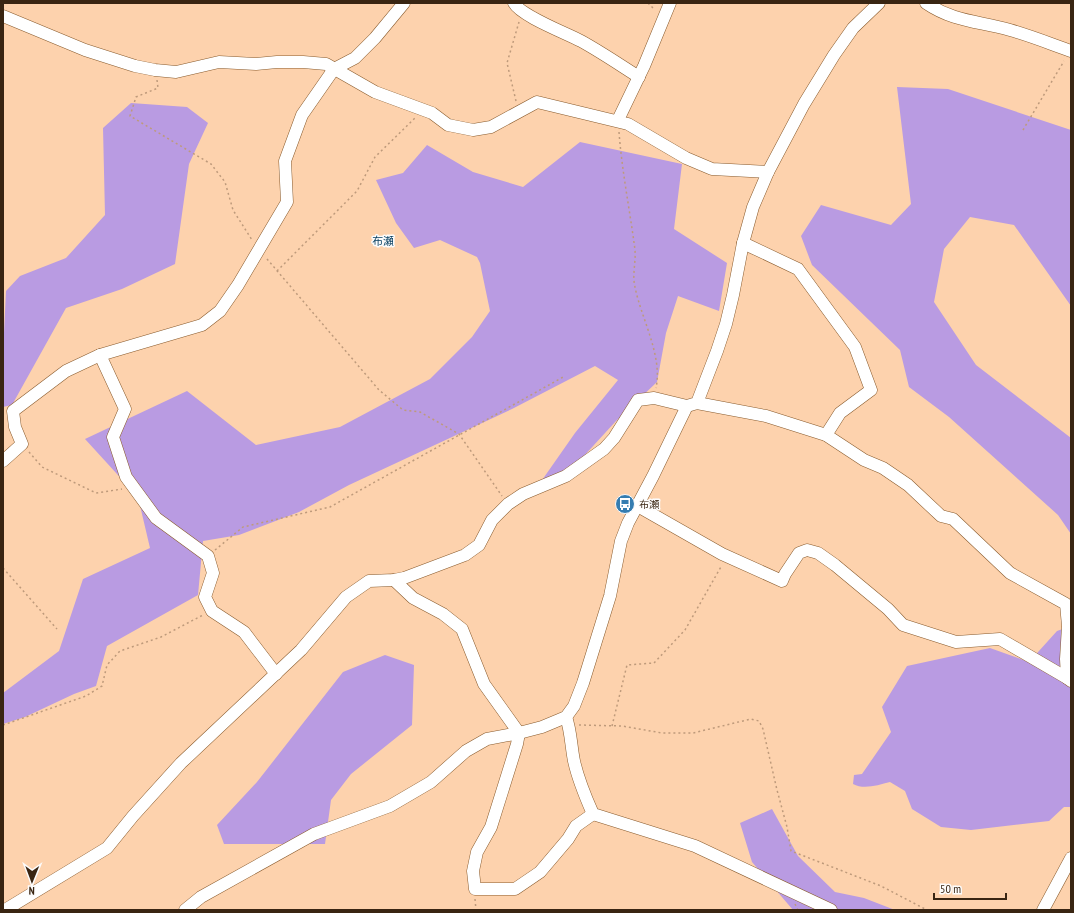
<svg xmlns="http://www.w3.org/2000/svg" width="1074" height="913" viewBox="0 0 1074 913" font-family="'PT Sans Narrow','Noto Sans JP',sans-serif">
<style>
.forest{fill:#b99be2}
.lines{fill:none;stroke-linecap:round;stroke-linejoin:round}
.street-casing{stroke:#895b2d;stroke-width:13}
.path{stroke:#be9a7b;stroke-width:1.5;stroke-dasharray:2 3;stroke-linecap:butt}
.street{stroke:#fff;stroke-width:12}
.labels{text-anchor:middle;dominant-baseline:central;stroke-width:3;stroke-linejoin:round;paint-order:stroke}
.poi-label{font-size:10px;fill:#392512;stroke:#fcfcfc;text-anchor:start}
.neighbourhood-label{font-size:11px;fill:#033b5d;stroke:#fcfcfc}
</style>
<rect width="100%" height="100%" fill="#fdd2ad"/>
<!-- forest -->
<g class="forest">
<polygon points="897,87 948,89 1071,130 1071,306 1014,225 970,217 944,249 934,302 976,365 1071,438 1071,534 1058,515 949,417 909,387 900,350 812,265 801,236 821,205 891,225 911,204"/>
<polygon points="131,103 187,107 208,123 189,164 175,264 122,289 66,308 12,405 3,407 3,333 4,333 6,291 20,276 66,258 105,215 103,128"/>
<polygon points="580,142 682,164 674,229 727,263 719,311 678,296 666,333 657,382 616,421 583,457 546,488 540,483 575,433 618,380 595,366 512,409 349,485 299,512 239,535 203,541 198,595 107,646 96,686 74,694 25,717 3,724 3,693 59,651 83,579 150,548 138,497 85,439 187,391 256,445 340,427 430,379 472,337 490,311 480,263 477,257 440,240 414,248 396,223 376,180 403,173 427,145 473,172 523,187"/>
<path d="M1071 626V807H1064L1049 821 971 830 941 827 912 809 905 791 890 782C878 785 864 790 853 784L854 775 862 774 891 732 882 707 907 666 990 648 1029 662 1057 631Z"/>
<polygon points="385,655 414,665 412,725 351,774 331,800 325,844 224,844 217,825 257,782 343,672"/>
<polygon points="772,809 798,856 835,892 864,898 895,910 793,910 752,862 740,823"/>
</g>
<g class="lines">
<defs>
<g id="street">
<path d="M514 3C521 16 566 33 581 41 601 52 620 65 639 77"/>
<path d="M926 3C954 22 979 21 1010 30 1031 36 1051 44 1071 51"/>
<polyline points="3,16 85,50 135,66 155,70 176,72 219,62 256,64 277,62 303,62 326,64 375,92 432,113 448,125 473,130 491,127 537,102 628,124 686,158 712,169 768,172"/>
<polyline points="618,120 644,66 670,3"/>
<polyline points="743,243 798,269 855,347 871,390 840,413 826,435"/>
<polyline points="100,355 125,409 113,437 126,477 156,518 208,556 213,573 205,597 212,611 244,632 276,674"/>
<polyline points="697,403 766,416 826,435 864,460 883,468 908,485 941,516 953,519 1010,573 1066,604 1068,626 1066,659 1067,678 1071,681"/>
<polyline points="3,461 22,444 15,427 13,411 66,371 100,355 202,325 220,311 238,285 287,202 285,161 302,115 334,69 355,58 375,38 404,3"/>
<polyline points="636,505 722,554 782,581 785,574 799,553 807,550 818,553 835,565 888,609 903,625 956,642 1000,639 1067,678"/>
<polyline points="394,580 413,598 443,614 462,629 484,684 519,733 517,744 491,827 477,852 473,871 475,889 515,889 540,872 568,839 576,826 593,814"/>
<path d="M566 717C571 731 571 746 574 761 578 779 585 796 593 814L695 846 831 910"/>
<polyline points="5,910 107,848 133,816 181,763 301,650 346,597 369,581 394,580 404,578 465,555 479,545 492,520 508,504 523,494 566,476 604,449 614,438 638,400 654,398 687,406"/>
<polyline points="185,910 201,897 314,834 390,806 431,782 466,751 487,739 519,733 542,727 566,717 574,706 583,683 610,596 621,541 628,523 653,476 687,406 697,403 717,351 726,324 733,295 743,243 753,207 768,172 804,104 834,55 853,28 879,3"/>
<polyline points="1043,910 1071,858"/>
</g>
</defs>
<!-- street casing -->
<use href="#street" class="street-casing"/>
<!-- path -->
<g class="path">
<polyline points="648,3 655,10"/>
<polyline points="157,80 158,88 136,97 130,116 211,164 225,182 233,210 252,240"/>
<polyline points="516,101 507,63 519,22"/>
<polyline points="1023,130 1064,61"/>
<path d="M619 132C622 172 630 211 635 250 636 262 632 275 635 287 641 318 663 356 656 388"/>
<polyline points="267,259 379,390 403,410 420,412 459,434 502,496"/>
<polyline points="277,271 357,191 375,157 415,118"/>
<polyline points="29,452 42,467 96,493 122,489"/>
<polyline points="215,550 243,527 330,507 565,376"/>
<polyline points="3,568 57,629"/>
<polyline points="3,725 86,696 102,686 107,665 120,651 161,637 203,615"/>
<polyline points="579,725 622,726 662,733 693,733 751,719 759,721 763,729 777,790 787,827 791,851 881,886 927,910"/>
<polyline points="612,726 627,665 654,663 685,630 722,565"/>
<polyline points="475,899 476,910"/>
<polyline points="795,904 798,910"/>
</g>
<!-- street -->
<use href="#street" class="street"/>
</g>
<!-- icons -->
<defs>
<symbol id="bus-disc" viewBox="-11 -11 22 22"><circle r="9.5" fill="#357db1" stroke="#fcfcfc"/><path d="M-5-6H5V4H4V6H2V4H-2V6H-4V4H-5ZM-3.5-4V0h7V-4ZM-3.5 1.2v1.5H-2V1.2ZM2 1.2v1.5H3.5V1.2Z" fill="#fff"/></symbol>
</defs>
<g fill-rule="evenodd">
<use href="#bus-disc" x="614" y="493" width="22" height="22"/>
</g>
<g class="labels">
<!-- poi labels -->
<g class="poi-label">
<text x="639" y="504">布瀬</text>
</g>
<!-- neighbourhood labels -->
<g class="neighbourhood-label">
<text x="383" y="241">布瀬</text>
</g>
</g>
<!-- border -->
<rect width="1074" height="913" fill="none" stroke="#392512" stroke-width="8"/>
<!-- north arrow -->
<g transform="translate(32 881) rotate(181)" stroke="#fcfcfc" stroke-width="3" paint-order="stroke">
<path d="M0-3L7 15L0 10L-7 15Z" fill="#392512"/>
<text y="-6" font-size="11" font-weight="bold" text-anchor="middle" fill="#392512">N</text>
</g>
<!-- scale -->
<path d="M934 893v6h72v-6" fill="none" stroke="#392512" stroke-width="2"/>
<text x="940" y="893" font-size="12" fill="#392512" stroke="#fcfcfc" stroke-width="3" paint-order="stroke">50 m</text>
</svg>
